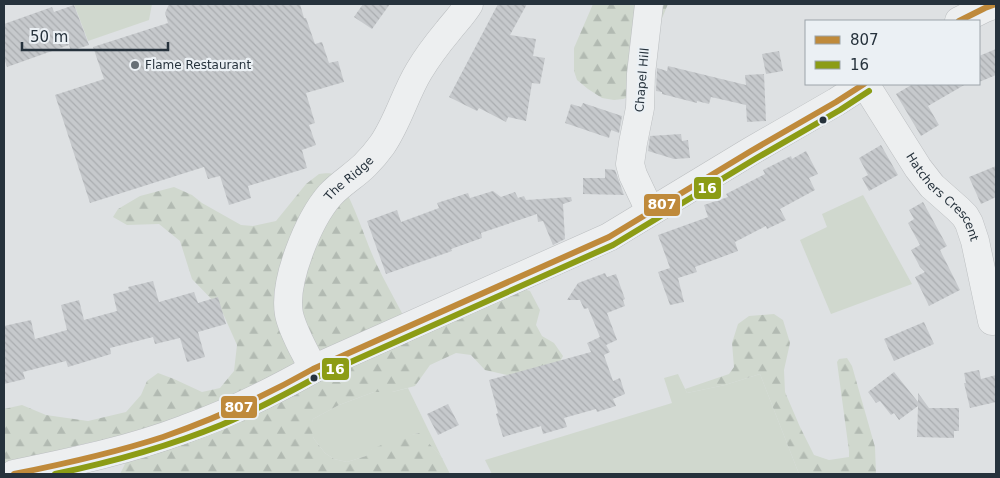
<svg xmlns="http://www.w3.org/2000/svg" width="1000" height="478" viewBox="0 0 1000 478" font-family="'DejaVu Sans',sans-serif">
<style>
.green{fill:#d0d8ce}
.forest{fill:url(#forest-firs)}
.building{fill:url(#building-back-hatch)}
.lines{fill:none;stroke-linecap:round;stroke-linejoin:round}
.minor-casing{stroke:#bcbfc1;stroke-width:29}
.minor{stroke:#edeff0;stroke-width:28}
.bus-1-casing{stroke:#ebf0f4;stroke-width:10}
.bus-2-casing{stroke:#ebf0f4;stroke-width:10}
.bus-1{stroke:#bf8a3b;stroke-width:6}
.bus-2{stroke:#8c9c15;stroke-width:6}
.poi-dot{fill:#666f76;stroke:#ebf0f4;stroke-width:2}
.bus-dot{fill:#26323c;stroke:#ebf0f4;stroke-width:2}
.labels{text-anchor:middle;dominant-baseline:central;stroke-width:4.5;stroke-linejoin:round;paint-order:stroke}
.poi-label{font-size:12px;fill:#26323c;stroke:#ebf0f4;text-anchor:start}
.street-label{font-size:12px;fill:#26323c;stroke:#ebf0f4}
.line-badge{stroke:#ebf0f4;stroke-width:2}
.badge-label{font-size:14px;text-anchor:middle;font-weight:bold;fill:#fff}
</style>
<defs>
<pattern id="forest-firs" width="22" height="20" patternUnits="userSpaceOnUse" patternTransform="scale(1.25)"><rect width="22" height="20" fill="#d0d8ce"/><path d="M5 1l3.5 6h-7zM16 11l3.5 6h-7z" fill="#b2bab2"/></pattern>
<pattern id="building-back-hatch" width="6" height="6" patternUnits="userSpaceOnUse" patternTransform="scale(1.25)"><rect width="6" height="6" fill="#c6c9cc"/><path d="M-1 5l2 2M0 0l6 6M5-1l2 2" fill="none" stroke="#aaadb0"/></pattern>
</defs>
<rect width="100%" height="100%" fill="#dee1e3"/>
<!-- green -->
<g class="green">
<polygon points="74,4 152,4 149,20 88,41"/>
<polygon points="863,195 912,284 831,314 800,240 827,227 822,214"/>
<polygon points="678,374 687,393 725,385 760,374 799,474 492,474 485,460 672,403 664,378"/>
<polygon points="408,388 441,456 418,433 371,450 366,456 347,462 334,459 325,453 314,439 310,428 313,419 339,405 374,392 392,392"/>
</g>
<!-- forest -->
<g class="forest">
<polygon points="593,4 668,4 658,28 632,96 623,99 614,100 602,98 588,89 577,80 574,71 574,48"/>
<path d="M319 174C323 174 330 172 334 175 348 184 367 245 376 263 384 280 394 298 403 315L520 288 530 291 540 310 536 325 542 336 554 343 563 356 559 364 541 371 507 375 485 370 471 355 456 353 430 365 415 386 392 392H374L339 405 313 419 311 428 314 439 325 453 334 459 347 462 366 456 370 450 395 439 419 433 441 456 450 474H120L129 456 122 446 96 441 4 464V409L22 405 46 415 88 421 126 412 141 395 147 381 158 373 174 379 202 392 220 388 234 371 237 345 221 309 192 279 180 241 159 224 127 225 113 217 118 209 140 196 174 187 192 195 202 203 241 225 253 226 276 221 306 184Z"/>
<polygon points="774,314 783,320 790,343 784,370 785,392 800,427 814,455 829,460 849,457 849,451 837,362 839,359 847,358 852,366 875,447 876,474 799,474 760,374 725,385 687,393 685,389 729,374 734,367 732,343 738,324 749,316"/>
</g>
<!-- building -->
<g class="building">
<polygon points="169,4 300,4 304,18 306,18 315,44 322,42 329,63 338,61 344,82 306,93 315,123 309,125 316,145 302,150 307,168 248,186 251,198 229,205 220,176 208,179 204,167 90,203 55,95 104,79 93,47 168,23 165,13"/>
<polygon points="363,4 390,4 372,29 354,17"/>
<polygon points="498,4 527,4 510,35 536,39 533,56 545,58 540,84 532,83 526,121 508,117 506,122 479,108 477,111 449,97"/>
<polygon points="74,5 89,45 71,51 69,45 7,67 4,58 4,24 52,7 54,12"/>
<polygon points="996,49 996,75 979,82 979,56"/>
<polygon points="779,51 783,71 766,74 762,54"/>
<polygon points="668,66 746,85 745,75 764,74 766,121 747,122 746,105 711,97 709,104 697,101 697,103 662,94 662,92 656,91 657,68 667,71"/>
<polygon points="913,84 966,84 928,106 939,125 921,136 896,94"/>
<polygon points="583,103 622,116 619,133 611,130 609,138 565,123 571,104 581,107"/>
<polygon points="681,134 682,141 688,140 690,158 674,159 648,151 650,136"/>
<polygon points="881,145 898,175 869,191 862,178 868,175 859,158"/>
<polygon points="806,151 818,174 809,178 815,190 780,209 786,220 767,229 766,226 735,242 738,251 695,267 697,272 678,278 684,302 670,305 658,272 670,268 658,235 708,217 704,205 728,197 726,194 765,174 763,170 791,156 792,159"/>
<polygon points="996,166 996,197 981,204 969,177"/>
<polygon points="605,169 615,170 624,195 583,194 583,178 605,178"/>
<polygon points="493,191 501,197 515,192 518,198 524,196 526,200 571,197 572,201 563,204 565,239 553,245 543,221 538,222 537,214 481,233 482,238 451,249 452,251 386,274 367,221 397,210 401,222 439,208 437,203 468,193 470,198"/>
<polygon points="923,202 947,246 940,250 960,290 929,306 915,277 925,272 920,267 911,250 920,245 908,223 914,219 909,210"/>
<polygon points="605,273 607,277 616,274 625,299 623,300 625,306 607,313 617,340 606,345 610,352 604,355 613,381 620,378 625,394 613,399 616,406 597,412 596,409 564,418 567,427 543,434 541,426 503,437 496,414 498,413 489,380 591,352 587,343 600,337 588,308 584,309 580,300 567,300 578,283"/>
<polygon points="153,281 159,302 194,292 198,303 218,297 226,324 198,332 205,357 187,362 180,338 155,344 153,337 110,348 111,354 68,367 66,361 23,372 25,379 4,384 4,326 31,320 35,339 67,330 61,305 79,300 84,320 117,311 113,294 129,290 128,287"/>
<polygon points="924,322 934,344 894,361 884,339"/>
<polygon points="979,370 981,379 996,375 996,402 970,408 964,383 966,383 964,373"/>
<polygon points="894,372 918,402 918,393 929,408 959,408 959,431 954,431 954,438 917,437 918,406 899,420 894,413 891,415 880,401 876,403 868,392"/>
<polygon points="448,404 459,425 438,435 427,414"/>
</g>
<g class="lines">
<defs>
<g id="minor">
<polyline points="649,4 641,74 640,108 633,143 630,164 633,175 650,211"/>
<polyline points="959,21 985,8 996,4"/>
<path id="s1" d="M865 84 918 168 932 186 958 209 965 216 969 223 975 241 992 321"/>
<path id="s2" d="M313 369C305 351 293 333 289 314 283 281 309 219 330 195 341 183 354 176 365 165 371 159 377 152 382 145 398 122 405 94 419 71 428 56 438 43 448 31 455 22 463 14 469 4"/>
<path d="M14 474C72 462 130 450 185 429 230 413 272 392 313 369L609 237 751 151 836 102 864 84"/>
</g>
</defs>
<!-- minor casing -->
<use href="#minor" class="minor-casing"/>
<!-- minor -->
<use href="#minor" class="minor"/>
<defs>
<g id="bus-1">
<polyline points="959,21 985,8 996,4"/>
<path d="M14 474C64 464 114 453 163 437 215 419 265 396 313 369L609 237 751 151 836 102 864 84"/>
</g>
<path id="bus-2" d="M55 474C112 462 167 447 221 425 254 411 286 394 317 377L613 245 755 159 840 110 869 91"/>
</defs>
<!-- bus-1 casing -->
<use href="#bus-1" class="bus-1-casing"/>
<!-- bus-2 casing -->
<use href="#bus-2" class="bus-2-casing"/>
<!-- bus-1 -->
<use href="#bus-1" class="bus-1"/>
<!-- bus-2 -->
<use href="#bus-2" class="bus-2"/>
</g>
<!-- markers -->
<circle class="poi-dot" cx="135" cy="65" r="5"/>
<g class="bus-dot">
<circle cx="823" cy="120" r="4.5"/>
<circle cx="314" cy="378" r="4.5"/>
</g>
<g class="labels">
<!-- poi labels -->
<g class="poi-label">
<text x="145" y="65">Flame Restaurant</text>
</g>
<!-- street labels -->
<g class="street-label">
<text transform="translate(642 80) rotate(-85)">Chapel Hill</text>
<text stroke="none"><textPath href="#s2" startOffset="214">The Ridge</textPath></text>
<text stroke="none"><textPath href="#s1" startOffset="138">Hatchers Crescent</textPath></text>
</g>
</g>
<g class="line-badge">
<rect x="693" y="176" width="29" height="24" rx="5" fill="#8c9c15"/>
<rect x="643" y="193" width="38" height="24" rx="5" fill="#bf8a3b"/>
<rect x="321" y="357" width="29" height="24" rx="5" fill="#8c9c15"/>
<rect x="220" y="395" width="38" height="24" rx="5" fill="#bf8a3b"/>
</g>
<g class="badge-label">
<text x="707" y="193">16</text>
<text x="662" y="209">807</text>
<text x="335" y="374">16</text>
<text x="239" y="412">807</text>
</g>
<!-- border -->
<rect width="1000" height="478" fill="none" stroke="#26323c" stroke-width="10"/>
<!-- legend -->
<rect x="805" y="20" width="175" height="65" fill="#ebf0f4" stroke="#9ca4aa"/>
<rect x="815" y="36" width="25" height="8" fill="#bf8a3b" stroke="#9ca4aa"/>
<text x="850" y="45" font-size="15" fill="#26323c">807</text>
<rect x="815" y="61" width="25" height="8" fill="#8c9c15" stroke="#9ca4aa"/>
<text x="850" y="70" font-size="15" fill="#26323c">16</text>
<!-- scale -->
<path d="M22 42v8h146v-8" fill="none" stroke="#26323c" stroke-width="2.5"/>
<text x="30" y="42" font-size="15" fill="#26323c" stroke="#ebf0f4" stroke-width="4" paint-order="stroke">50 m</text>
</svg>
